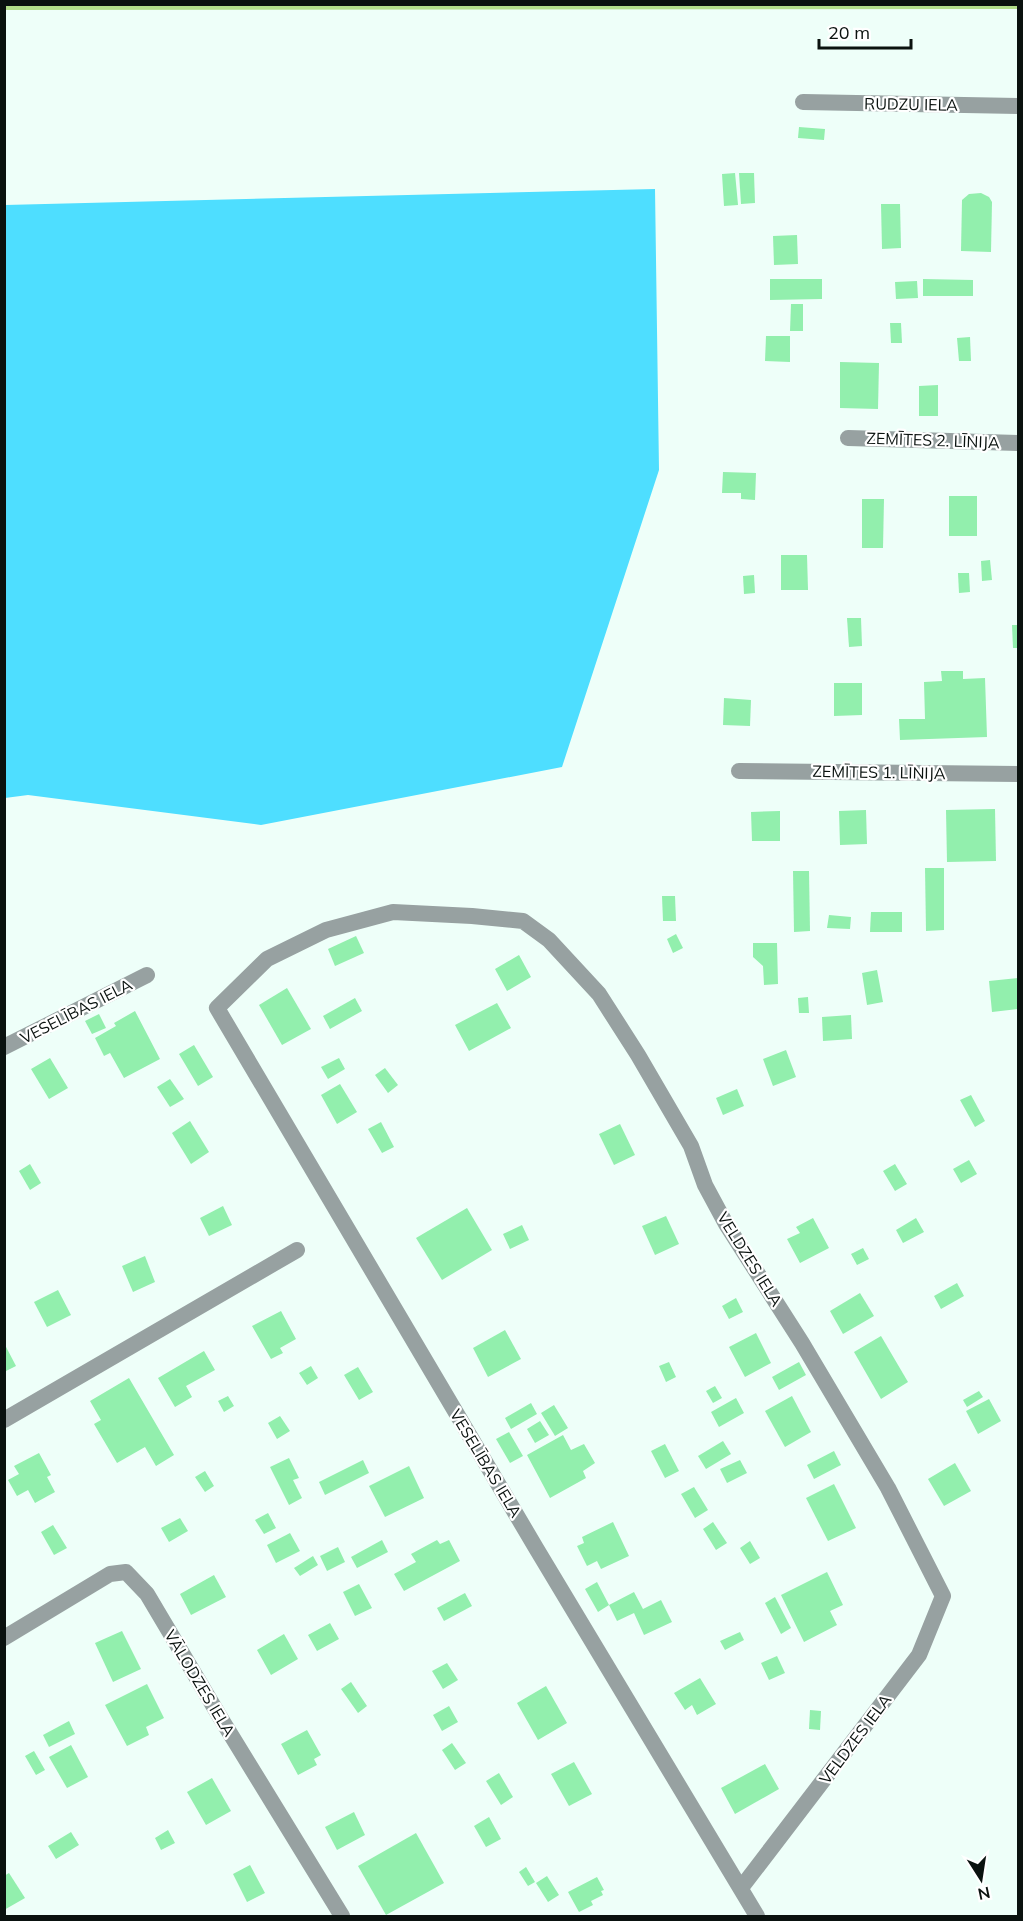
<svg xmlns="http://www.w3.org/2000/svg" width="1023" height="1921" viewBox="0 0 1023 1921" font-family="Mulish,sans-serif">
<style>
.green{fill:#b2df8a}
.water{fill:#4edeff}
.building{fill:#92efad}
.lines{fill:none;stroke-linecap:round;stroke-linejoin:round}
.minor{stroke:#97a1a1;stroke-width:16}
.labels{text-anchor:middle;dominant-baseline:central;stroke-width:4.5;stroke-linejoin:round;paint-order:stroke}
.street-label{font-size:16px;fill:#0a120f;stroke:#fff}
</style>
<rect width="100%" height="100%" fill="#eefff9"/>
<!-- green -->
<polygon class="green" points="1018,4 1018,9 4,10 5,4"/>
<!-- water -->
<polygon class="water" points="655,189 659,470 562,767 261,825 28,795 5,798 5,205"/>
<!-- building -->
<g class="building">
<polygon points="799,127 825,129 824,140 798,138"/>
<polygon points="735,173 738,205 724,206 722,174"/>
<polygon points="739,173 754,173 755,203 741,204"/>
<polygon points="981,193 989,197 992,202 991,252 961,251 962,200 969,194"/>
<polygon points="881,204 900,204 901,248 882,249"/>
<polygon points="797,235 798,264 774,265 773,236"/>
<polygon points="770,279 822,279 822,299 770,300"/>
<polygon points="923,279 973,280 973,296 923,296"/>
<polygon points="917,281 918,298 896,299 895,282"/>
<polygon points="791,304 803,304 803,331 790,331"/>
<polygon points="890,323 901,323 902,343 891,343"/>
<polygon points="766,336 790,336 790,362 765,361"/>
<polygon points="970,337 971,361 959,361 957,338"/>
<polygon points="840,362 879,363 878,409 840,408"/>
<polygon points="938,385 938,416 919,416 919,386"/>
<polygon points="723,472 756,473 755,500 741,499 741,493 722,493"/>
<rect x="949" y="496" width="28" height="40"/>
<polygon points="862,499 884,499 883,548 862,548"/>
<polygon points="781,555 807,555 808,590 781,590"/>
<polygon points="990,560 992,580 982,581 981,561"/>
<polygon points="958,573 969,573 970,592 959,593"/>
<polygon points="754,575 755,593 744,594 743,576"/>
<polygon points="847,618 861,618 862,646 849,647"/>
<polygon points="1012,625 1018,625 1018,648 1013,648"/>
<polygon points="941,671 963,671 963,679 985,678 987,737 900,740 899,719 925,719 924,682 942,681"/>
<polygon points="834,683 862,683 862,715 834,716"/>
<polygon points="724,698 751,700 750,726 723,725"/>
<polygon points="995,809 996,861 947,862 946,810"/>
<polygon points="866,810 867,844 840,845 839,811"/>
<polygon points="780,811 780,841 752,841 751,812"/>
<polygon points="925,868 944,868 944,930 926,931"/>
<polygon points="793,871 809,871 810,931 794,932"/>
<polygon points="662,896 675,896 676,921 663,921"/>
<polygon points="871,912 902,912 902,932 870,932"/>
<polygon points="829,915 851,917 850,929 827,928"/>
<polygon points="676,934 683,948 673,953 667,939"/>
<polygon points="356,936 364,953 335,966 328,949"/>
<polygon points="753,943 777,943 778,984 764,985 763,966 753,957"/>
<polygon points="519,955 531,977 507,991 495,969"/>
<polygon points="877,970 883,1002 867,1005 862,973"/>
<polygon points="1018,978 1018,1009 992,1012 989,981"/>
<polygon points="287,988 311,1029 282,1045 259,1005"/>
<polygon points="808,997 809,1013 799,1013 798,998"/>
<polygon points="355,998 362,1011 330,1029 323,1016"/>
<polygon points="497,1003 511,1028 469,1051 455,1025"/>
<polygon points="135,1011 160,1059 124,1078 110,1053 104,1056 95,1038 116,1026 114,1023"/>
<polygon points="99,1014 106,1028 92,1034 85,1021"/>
<polygon points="851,1015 852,1039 823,1041 822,1017"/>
<polygon points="194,1045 213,1077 198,1086 179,1054"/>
<polygon points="786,1050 796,1077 773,1086 763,1059"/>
<polygon points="50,1058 68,1088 49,1099 31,1069"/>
<polygon points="339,1058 345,1069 328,1079 321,1067"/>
<polygon points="385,1068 398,1085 388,1093 375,1075"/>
<polygon points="170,1079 184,1099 170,1107 157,1087"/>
<polygon points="340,1084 357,1112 337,1124 321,1095"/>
<polygon points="737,1089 744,1106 723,1115 716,1098"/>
<polygon points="971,1095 985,1121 975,1127 960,1100"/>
<polygon points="190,1121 209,1152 191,1164 172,1133"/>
<polygon points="381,1122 394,1147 382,1153 368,1129"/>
<polygon points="620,1124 635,1155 614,1165 599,1134"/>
<polygon points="969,1160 977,1174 961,1183 953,1169"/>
<polygon points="30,1164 41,1183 30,1190 19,1171"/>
<polygon points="895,1164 907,1184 895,1191 883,1171"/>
<polygon points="223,1206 232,1225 209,1236 200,1218"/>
<polygon points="467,1208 492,1250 442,1280 416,1238"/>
<polygon points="666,1216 679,1244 655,1255 642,1226"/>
<polygon points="813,1218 829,1248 800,1263 787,1239 800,1233 796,1227"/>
<polygon points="916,1218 924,1232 903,1243 896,1230"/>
<polygon points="522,1225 529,1240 510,1249 503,1234"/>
<polygon points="863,1248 869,1259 857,1265 851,1254"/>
<polygon points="145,1256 155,1282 133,1292 122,1266"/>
<polygon points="957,1283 964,1296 941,1309 934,1296"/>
<polygon points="58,1290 71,1315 47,1327 34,1302"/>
<polygon points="860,1293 874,1316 843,1334 830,1311"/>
<polygon points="736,1298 743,1312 729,1319 722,1306"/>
<polygon points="281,1311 296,1339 280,1348 283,1353 271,1359 252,1326"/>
<polygon points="505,1330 521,1359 488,1377 473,1348"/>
<polygon points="756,1333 771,1363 745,1377 729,1347"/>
<polygon points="881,1336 908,1382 881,1399 854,1352"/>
<polygon points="4,1343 16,1366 4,1372"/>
<polygon points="204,1351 215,1370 186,1386 192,1397 175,1407 158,1378"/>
<polygon points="669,1362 676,1377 666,1382 659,1366"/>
<polygon points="799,1362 806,1375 779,1390 772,1377"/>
<polygon points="311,1366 318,1378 307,1385 299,1373"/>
<polygon points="358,1367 373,1392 359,1400 344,1375"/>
<polygon points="129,1378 174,1455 156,1466 145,1447 117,1463 94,1424 101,1420 90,1401"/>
<polygon points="715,1386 722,1398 713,1403 706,1391"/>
<polygon points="979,1391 983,1397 967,1407 963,1400"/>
<polygon points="228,1396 234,1406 224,1412 218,1401"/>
<polygon points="792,1396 811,1432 785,1447 765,1411"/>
<polygon points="736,1398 744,1413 719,1427 711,1412"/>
<polygon points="989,1399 1001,1421 978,1434 966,1411"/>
<polygon points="531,1403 537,1414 511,1429 505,1418"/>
<polygon points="554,1405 568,1428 555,1436 541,1413"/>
<polygon points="280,1416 290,1431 277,1439 268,1423"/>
<polygon points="540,1421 549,1435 535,1443 527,1429"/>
<polygon points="509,1432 523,1456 510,1463 496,1439"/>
<polygon points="563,1435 571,1450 584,1444 595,1463 583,1471 586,1478 550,1498 527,1455"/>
<polygon points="723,1441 731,1454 706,1469 698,1456"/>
<polygon points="665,1444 679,1471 665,1478 651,1451"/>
<polygon points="834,1451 841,1465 814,1479 807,1465"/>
<polygon points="39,1453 51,1475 47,1477 55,1492 35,1503 28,1490 17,1496 8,1480 19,1474 14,1466"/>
<polygon points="289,1458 299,1478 293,1480 302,1498 289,1505 270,1467"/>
<polygon points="363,1460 369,1473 325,1495 319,1482"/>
<polygon points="740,1460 747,1473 727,1483 720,1469"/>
<polygon points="955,1463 971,1491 944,1506 928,1479"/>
<polygon points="409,1466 424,1498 385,1517 369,1486"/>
<polygon points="205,1471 214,1486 205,1492 195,1477"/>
<polygon points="834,1484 856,1528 828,1541 806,1498"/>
<polygon points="694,1487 708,1510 695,1518 681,1494"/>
<polygon points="268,1513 276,1528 264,1534 255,1520"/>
<polygon points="180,1518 188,1531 169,1542 161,1528"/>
<polygon points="613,1522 629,1556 601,1569 597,1561 587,1566 577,1546 584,1543 582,1537"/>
<polygon points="713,1522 727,1543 716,1550 703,1529"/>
<polygon points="53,1525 67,1548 54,1555 41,1532"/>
<polygon points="290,1533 300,1551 276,1563 267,1545"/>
<polygon points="382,1540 388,1552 357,1568 351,1557"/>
<polygon points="437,1540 440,1544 449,1540 460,1561 404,1591 394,1574 416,1562 411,1554"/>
<polygon points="750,1541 760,1558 750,1564 740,1548"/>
<polygon points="338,1547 345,1562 327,1571 320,1556"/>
<polygon points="313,1556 318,1565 300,1576 294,1568"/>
<polygon points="827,1572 843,1605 830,1611 837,1625 804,1642 781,1595"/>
<polygon points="214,1575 226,1597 191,1615 180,1594"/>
<polygon points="597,1582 609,1605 598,1612 585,1589"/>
<polygon points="359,1584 372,1608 355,1616 343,1592"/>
<polygon points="634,1592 643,1609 661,1600 672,1622 644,1635 634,1613 617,1621 609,1605"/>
<polygon points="465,1593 472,1606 444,1621 437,1608"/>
<polygon points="775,1597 791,1628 781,1634 765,1603"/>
<polygon points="330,1623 339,1639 317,1651 308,1635"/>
<polygon points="122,1631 141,1669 113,1682 95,1643"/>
<polygon points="740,1632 744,1640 725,1650 720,1641"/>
<polygon points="284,1634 298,1659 271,1675 257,1650"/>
<polygon points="777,1656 785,1673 769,1680 761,1663"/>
<polygon points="447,1663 458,1680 443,1689 432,1671"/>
<polygon points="700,1678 716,1704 697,1715 692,1705 685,1710 674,1693"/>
<polygon points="351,1682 367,1706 358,1713 341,1689"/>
<polygon points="147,1684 164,1718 146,1727 149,1735 127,1746 105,1705"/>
<polygon points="546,1686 567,1723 538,1740 517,1703"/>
<polygon points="449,1706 458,1722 442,1731 433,1715"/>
<polygon points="810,1710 821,1711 820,1730 809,1729"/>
<polygon points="69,1721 75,1734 49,1747 43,1735"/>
<polygon points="307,1730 321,1755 314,1759 317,1765 298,1775 281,1744"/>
<polygon points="452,1743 466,1763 455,1770 442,1750"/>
<polygon points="71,1745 88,1777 67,1788 49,1757"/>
<polygon points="34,1751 45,1770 36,1775 25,1756"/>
<polygon points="574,1762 592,1794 569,1806 551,1774"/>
<polygon points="765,1764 779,1789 735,1814 721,1788"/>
<polygon points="499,1773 513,1797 501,1805 486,1781"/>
<polygon points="212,1778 231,1811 206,1825 187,1792"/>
<polygon points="354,1812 365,1835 337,1850 325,1827"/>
<polygon points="489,1817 501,1839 486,1847 474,1826"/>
<polygon points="168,1830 175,1843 161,1850 155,1838"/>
<polygon points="71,1832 79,1845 56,1859 48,1846"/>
<polygon points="416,1833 444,1883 386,1915 358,1866"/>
<polygon points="250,1865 265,1893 247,1902 233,1874"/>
<polygon points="526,1867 535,1882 528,1886 519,1872"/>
<polygon points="9,1873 25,1898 4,1910 4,1876"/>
<polygon points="547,1876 559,1895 548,1902 536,1883"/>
<polygon points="597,1877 604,1890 601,1891 603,1895 591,1901 593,1905 579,1912 568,1892"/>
</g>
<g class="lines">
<!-- minor -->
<g class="minor">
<polyline points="803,102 1018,106"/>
<polyline points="848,438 1018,443"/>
<polyline points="739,771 1018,774"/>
<polyline points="4,1047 147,975"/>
<polyline points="4,1420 297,1250"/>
<polyline points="4,1638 110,1574 126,1572 147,1594 220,1717 342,1916"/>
<polyline points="741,1888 919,1655 943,1596 888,1488 802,1343 726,1224 705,1185 691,1146 638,1055 599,994 549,940 523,921 472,916 393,912 326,930 267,959 217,1008 536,1548 757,1916"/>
</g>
</g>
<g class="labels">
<!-- street labels -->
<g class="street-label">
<text transform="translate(911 104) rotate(1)">RUDZU IELA</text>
<text transform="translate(933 440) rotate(2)">ZEMĪTES 2. LĪNIJA</text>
<text transform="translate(879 772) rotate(1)">ZEMĪTES 1. LĪNIJA</text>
<text transform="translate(76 1011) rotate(-27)">VESELĪBAS IELA</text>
<text transform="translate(750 1259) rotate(58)">VELDZES IELA</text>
<text transform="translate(486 1463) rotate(59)">VESELĪBAS IELA</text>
<text transform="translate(200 1683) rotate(59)">VĀLODZES IELA</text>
<text transform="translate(855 1739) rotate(-53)">VELDZES IELA</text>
</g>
</g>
<!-- border -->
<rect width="1023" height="1921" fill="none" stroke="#0a120f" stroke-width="12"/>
<!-- north arrow -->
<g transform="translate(981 1879) rotate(168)" stroke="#ffffff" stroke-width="4.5" paint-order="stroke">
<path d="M0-4.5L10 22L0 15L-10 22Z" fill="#0a120f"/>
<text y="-9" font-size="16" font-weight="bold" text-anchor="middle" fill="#0a120f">N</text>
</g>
<!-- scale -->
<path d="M819 39v9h92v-9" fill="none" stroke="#0a120f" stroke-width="3"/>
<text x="828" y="39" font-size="18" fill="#0a120f" stroke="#ffffff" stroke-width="4.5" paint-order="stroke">20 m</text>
</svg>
